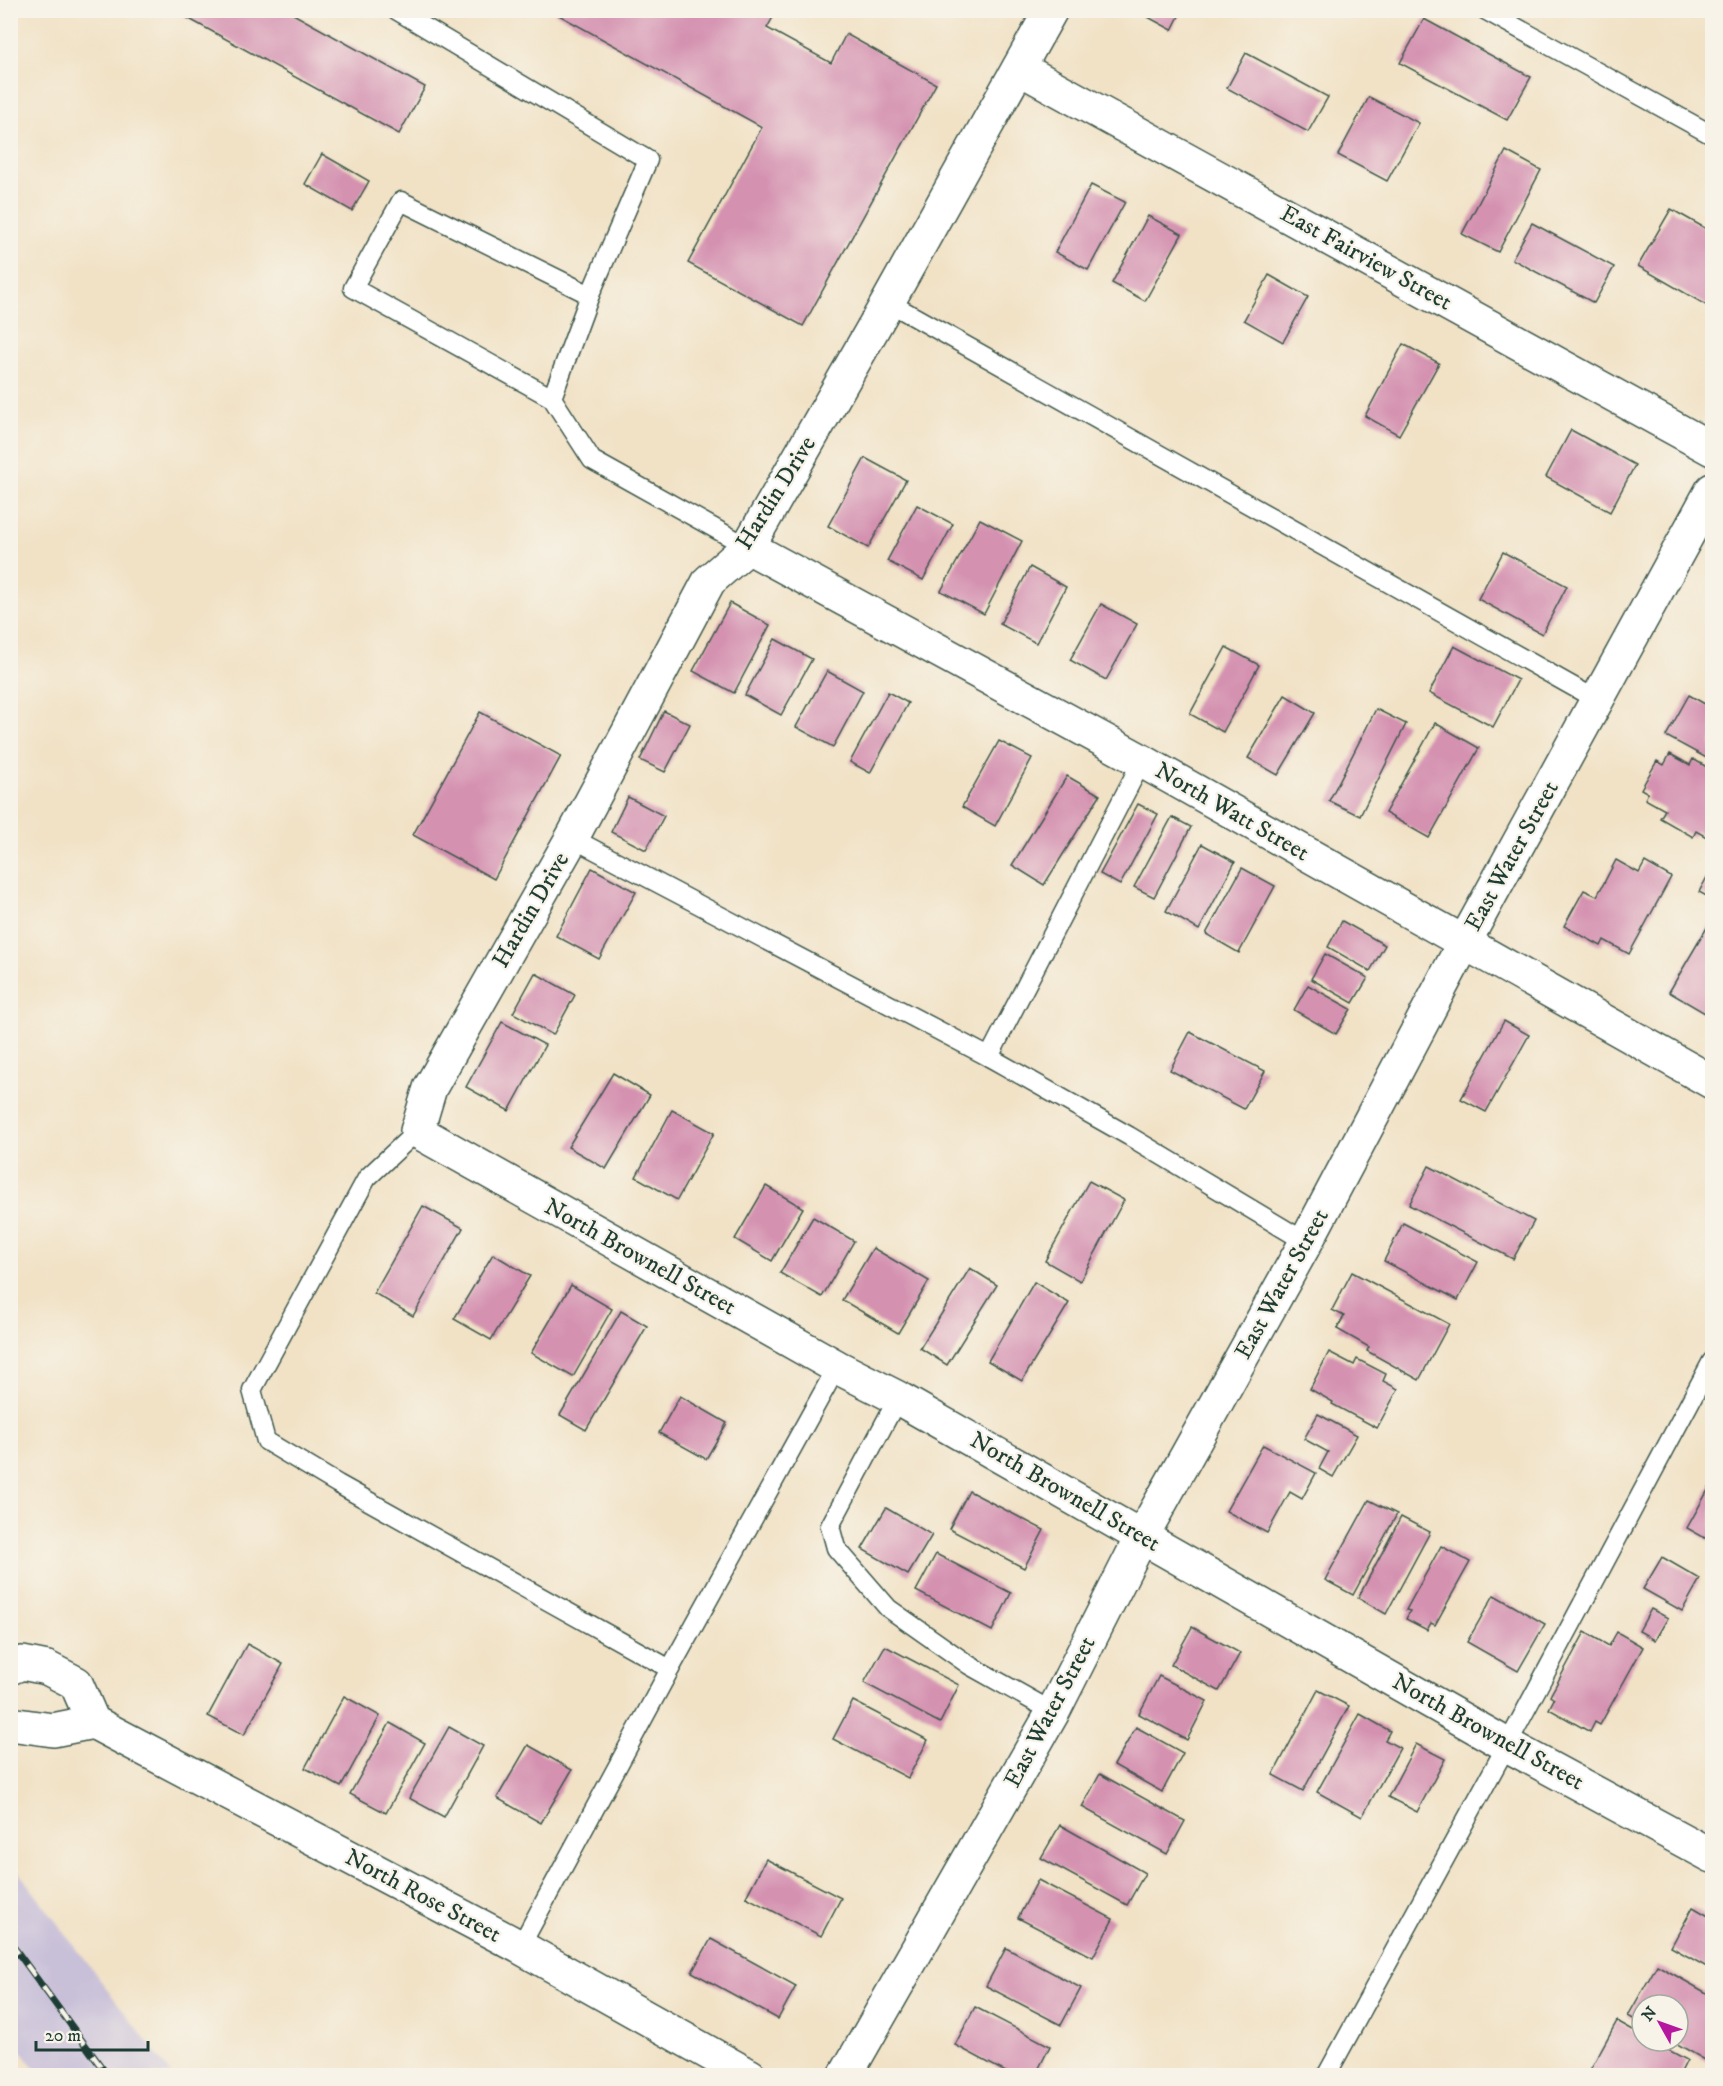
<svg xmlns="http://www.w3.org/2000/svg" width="1723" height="2086" viewBox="0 0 1723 2086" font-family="'IM FELL DW Pica',serif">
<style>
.industrial{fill:#c8bfd8}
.building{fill:#d491b0}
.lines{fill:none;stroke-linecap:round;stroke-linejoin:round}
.lane-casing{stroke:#3e564a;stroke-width:21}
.street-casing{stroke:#3e564a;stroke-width:36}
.lane{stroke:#fff;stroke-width:18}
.street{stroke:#fff;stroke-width:33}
.rail-casing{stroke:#1f3d34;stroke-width:7}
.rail{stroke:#f7f3e8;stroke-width:4.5;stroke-dasharray:14;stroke-linecap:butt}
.labels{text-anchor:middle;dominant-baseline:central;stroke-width:4.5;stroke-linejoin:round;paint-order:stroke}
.street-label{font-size:24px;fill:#1f3d34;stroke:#f7f3e8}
</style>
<rect width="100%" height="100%" fill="#f7f3e8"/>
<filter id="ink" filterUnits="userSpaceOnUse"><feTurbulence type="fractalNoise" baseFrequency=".0167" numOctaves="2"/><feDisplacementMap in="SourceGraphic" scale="12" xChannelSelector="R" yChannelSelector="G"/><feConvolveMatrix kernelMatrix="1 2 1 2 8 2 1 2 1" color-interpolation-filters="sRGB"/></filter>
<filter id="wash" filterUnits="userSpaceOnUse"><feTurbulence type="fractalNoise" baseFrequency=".008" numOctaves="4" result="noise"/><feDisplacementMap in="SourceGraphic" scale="24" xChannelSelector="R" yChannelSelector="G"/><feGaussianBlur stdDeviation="1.35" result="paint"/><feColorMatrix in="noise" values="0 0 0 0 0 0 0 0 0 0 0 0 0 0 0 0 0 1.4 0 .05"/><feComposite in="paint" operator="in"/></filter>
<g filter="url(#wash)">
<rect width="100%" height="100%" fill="#f1e2c6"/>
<!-- industrial -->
<polygon class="industrial" points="11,1862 172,2075 39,2075 11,2036"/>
<g id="blocks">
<!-- building -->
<g class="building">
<polygon points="173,10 286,10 425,87 399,134"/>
<polygon points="556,10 777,10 767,28 831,63 846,34 936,84 803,326 688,263 762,127 555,13"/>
<polygon points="1135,10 1182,10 1172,30"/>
<polygon points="1424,19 1531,77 1507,120 1400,63"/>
<polygon points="1246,53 1328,97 1308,132 1227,88"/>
<polygon points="1369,97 1419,123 1387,181 1338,155"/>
<polygon points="1506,151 1541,170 1498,252 1462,234"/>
<polygon points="322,154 369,181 352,211 305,184"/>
<polygon points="1091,185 1125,202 1088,270 1055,252"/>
<polygon points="1671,209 1712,232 1711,308 1638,266"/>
<polygon points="1148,216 1182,234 1145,301 1112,283"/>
<polygon points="1532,223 1614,267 1594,303 1512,259"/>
<polygon points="1269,275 1308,297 1283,342 1244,320"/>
<polygon points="1403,344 1439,363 1399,435 1365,416"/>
<polygon points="1571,430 1635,465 1610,512 1546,477"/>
<polygon points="865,458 906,480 868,548 828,526"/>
<polygon points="917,505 953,524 923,580 887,561"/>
<polygon points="980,519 1022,541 984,614 941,591"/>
<polygon points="1503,552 1567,586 1542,634 1478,599"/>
<polygon points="1030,567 1066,587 1036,643 1000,624"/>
<polygon points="730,603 770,625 734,693 693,671"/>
<polygon points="1101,604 1137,624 1106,680 1070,660"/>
<polygon points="775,639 812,659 781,715 745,695"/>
<polygon points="1454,646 1518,680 1493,727 1429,693"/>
<polygon points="1226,647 1259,665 1223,732 1190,714"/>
<polygon points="827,671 863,691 833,747 796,727"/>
<polygon points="888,692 908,703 870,773 850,762"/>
<polygon points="1285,695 1315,713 1278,775 1248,758"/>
<polygon points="1689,695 1712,708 1712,761 1666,736"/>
<polygon points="1376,709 1406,724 1360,816 1329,801"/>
<polygon points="664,711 690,724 665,772 640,760"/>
<polygon points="480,712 561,756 494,879 413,835"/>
<polygon points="1435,723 1479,748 1429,838 1385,813"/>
<polygon points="999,741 1032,758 995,826 962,807"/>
<polygon points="1670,754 1690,765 1693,759 1712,770 1712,802 1710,807 1712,808 1712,835 1710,839 1696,831 1693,837 1660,818 1665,810 1645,799 1648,793 1641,789 1657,761 1664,765"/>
<polygon points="1067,776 1100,795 1044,885 1012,865"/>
<polygon points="628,797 664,816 646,850 611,832"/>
<polygon points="1138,804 1158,814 1120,885 1100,874"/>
<polygon points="1172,817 1191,827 1154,897 1134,887"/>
<polygon points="1202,844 1235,862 1199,930 1166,911"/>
<polygon points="1616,860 1639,873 1645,862 1671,877 1629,954 1604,940 1601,946 1564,926 1584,890 1597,896"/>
<polygon points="592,868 636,892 599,959 556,936"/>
<polygon points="1242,868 1275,886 1239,953 1206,934"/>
<polygon points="1712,868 1712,899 1699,892"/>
<polygon points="1712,919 1712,1012 1710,1016 1669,992"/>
<polygon points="1342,921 1385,945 1370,971 1328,947"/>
<polygon points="1325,954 1368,978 1353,1003 1311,979"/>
<polygon points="535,973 575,995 553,1035 513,1013"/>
<polygon points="1308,985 1351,1009 1336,1034 1294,1010"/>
<polygon points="1504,1021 1529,1035 1486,1112 1461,1099"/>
<polygon points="502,1022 545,1045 509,1111 466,1087"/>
<polygon points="1190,1032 1265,1071 1244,1109 1170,1070"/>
<polygon points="613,1073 650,1095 606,1169 568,1147"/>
<polygon points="672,1110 714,1133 677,1200 636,1177"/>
<polygon points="1429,1166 1534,1221 1513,1259 1409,1205"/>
<polygon points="1089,1181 1124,1200 1080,1281 1045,1261"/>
<polygon points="766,1186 803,1208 772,1261 735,1239"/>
<polygon points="423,1206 463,1228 413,1316 374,1293"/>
<polygon points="813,1217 854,1241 822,1297 780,1273"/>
<polygon points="1403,1223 1478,1262 1458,1300 1384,1261"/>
<polygon points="873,1248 929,1281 898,1333 842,1300"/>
<polygon points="493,1254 530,1276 491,1340 454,1319"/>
<polygon points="970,1268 997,1285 947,1365 920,1348"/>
<polygon points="1352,1272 1449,1324 1419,1380 1367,1351 1369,1347 1337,1329 1344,1316 1332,1310"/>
<polygon points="1034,1282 1069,1303 1022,1381 988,1361"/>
<polygon points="571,1285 612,1309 573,1377 531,1353"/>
<polygon points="621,1311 647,1326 586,1430 560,1415"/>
<polygon points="1329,1352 1354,1365 1357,1359 1386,1374 1383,1381 1398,1389 1377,1428 1332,1404 1333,1402 1310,1389"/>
<polygon points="680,1396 727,1423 706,1459 659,1433"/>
<polygon points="1318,1414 1357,1435 1333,1477 1319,1469 1328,1452 1304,1439"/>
<polygon points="1263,1445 1316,1473 1302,1499 1290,1492 1267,1533 1226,1511"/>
<polygon points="1712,1483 1712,1542 1687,1528"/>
<polygon points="969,1491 1044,1530 1024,1568 949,1529"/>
<polygon points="1369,1500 1397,1514 1353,1595 1325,1580"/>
<polygon points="886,1508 932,1535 908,1575 862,1549"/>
<polygon points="1401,1517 1430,1532 1386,1614 1358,1598"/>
<polygon points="1441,1546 1470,1562 1435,1625 1431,1623 1427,1630 1406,1619 1410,1611 1406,1610"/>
<polygon points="936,1554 1011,1593 992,1631 916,1591"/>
<polygon points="1662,1557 1700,1579 1682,1611 1643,1589"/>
<polygon points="1494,1595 1545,1624 1518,1671 1467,1642"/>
<polygon points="1651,1609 1668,1618 1655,1640 1639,1631"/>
<polygon points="1192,1627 1240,1653 1219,1691 1171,1665"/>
<polygon points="1585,1632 1609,1646 1617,1632 1643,1647 1600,1725 1595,1722 1590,1732 1549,1709 1554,1699 1550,1696"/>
<polygon points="247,1644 283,1664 244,1735 208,1716"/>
<polygon points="885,1646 959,1685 940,1723 864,1683"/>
<polygon points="1159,1676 1207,1701 1187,1740 1139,1714"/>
<polygon points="1318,1690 1349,1706 1303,1791 1273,1775"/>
<polygon points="344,1696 380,1716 341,1787 305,1768"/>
<polygon points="853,1701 928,1740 908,1778 833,1739"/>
<polygon points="1360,1714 1390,1731 1385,1740 1400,1748 1362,1817 1317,1792"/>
<polygon points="390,1723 425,1743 386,1813 350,1794"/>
<polygon points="449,1727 483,1746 444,1817 409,1798"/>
<polygon points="1136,1727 1183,1753 1162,1792 1114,1765"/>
<polygon points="1416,1744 1445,1759 1417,1812 1388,1797"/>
<polygon points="528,1745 572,1770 541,1823 497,1798"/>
<polygon points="1100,1774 1185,1821 1167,1854 1082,1807"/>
<polygon points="1060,1825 1145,1873 1127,1905 1041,1858"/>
<polygon points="766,1859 841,1898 821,1936 746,1897"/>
<polygon points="1038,1880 1113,1919 1093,1957 1018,1918"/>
<polygon points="1693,1907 1712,1918 1712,1970 1671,1947"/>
<polygon points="711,1939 796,1986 778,2019 692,1972"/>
<polygon points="1006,1948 1081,1988 1061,2025 986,1986"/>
<polygon points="1657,1965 1712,1996 1712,2064 1672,2041 1678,2041 1678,2005 1642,2005 1642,2024 1628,2016"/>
<polygon points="975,2007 1050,2046 1035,2076 1013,2076 955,2045"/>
<polygon points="1617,2021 1642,2035 1642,2041 1652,2041 1687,2060 1679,2076 1600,2076 1590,2070"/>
</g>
</g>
</g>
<g filter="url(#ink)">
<use href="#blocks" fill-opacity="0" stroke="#3e564a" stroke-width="1.5"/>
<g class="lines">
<defs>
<g id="lane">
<polyline points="396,10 648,160 590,295"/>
<polyline points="1485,10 1712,135"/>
<polyline points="888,302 1597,700"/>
<polyline points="552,398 590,295 401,201 353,288 552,398 592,460 748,547"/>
<polyline points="572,838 989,1057 1129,1136 1306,1242"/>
<polyline points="989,1057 1142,761"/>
<polyline points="417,1131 367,1178 252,1390 266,1441 338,1484 670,1669"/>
<polyline points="898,1398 830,1526 836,1548 888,1608 969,1665 1053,1712"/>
<polyline points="520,1947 670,1669 837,1367"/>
<polyline points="1326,2076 1507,1745 1712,1361"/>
</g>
<g id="street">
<polyline points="1051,10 888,302 748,547 709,581 572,838 430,1088 417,1131 837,1367 898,1398 1507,1745 1712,1856"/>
<polyline points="1019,68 1712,449"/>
<polyline points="748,547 1142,761 1712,1082"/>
<polyline points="10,1668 22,1663 47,1668 76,1683 93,1722 520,1947 750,2076"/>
<polyline points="10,1724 53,1730 93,1722"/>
<polyline points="845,2076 1053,1712 1142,1536 1306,1242 1464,943 1712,490"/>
</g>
</defs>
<!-- lane casing -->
<use href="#lane" class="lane-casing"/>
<!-- street casing -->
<use href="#street" class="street-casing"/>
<!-- lane -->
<use href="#lane" class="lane"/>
<!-- street -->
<use href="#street" class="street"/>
<defs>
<polyline id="rail" points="10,1942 108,2076"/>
</defs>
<!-- rail casing -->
<use href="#rail" class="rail-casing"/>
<!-- rail -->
<use href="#rail" class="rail"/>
</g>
</g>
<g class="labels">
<!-- street labels -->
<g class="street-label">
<text transform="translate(1366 258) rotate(29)">East Fairview Street</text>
<text transform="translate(776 493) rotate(-58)">Hardin Drive</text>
<text transform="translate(1232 812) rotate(30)">North Watt Street</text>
<text transform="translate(1512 856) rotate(-61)">East Water Street</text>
<text transform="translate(531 910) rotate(-60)">Hardin Drive</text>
<text transform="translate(640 1257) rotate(29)">North Brownell Street</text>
<text transform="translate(1282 1284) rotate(-61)">East Water Street</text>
<text transform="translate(1065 1492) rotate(30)">North Brownell Street</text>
<text transform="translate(1050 1712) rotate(-62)">East Water Street</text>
<text transform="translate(1488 1732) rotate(29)">North Brownell Street</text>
<text transform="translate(423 1896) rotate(28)">North Rose Street</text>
</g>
</g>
<!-- margin -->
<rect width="1723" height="2086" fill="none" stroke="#f7f3e8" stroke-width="36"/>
<!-- north arrow -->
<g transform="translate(1660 2023) rotate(310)"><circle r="28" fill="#f7f3e8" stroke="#a1aaa0" stroke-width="1.5"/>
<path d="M0-4.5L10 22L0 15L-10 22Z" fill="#b5179e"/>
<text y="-9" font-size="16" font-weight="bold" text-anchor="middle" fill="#1f3d34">N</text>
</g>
<!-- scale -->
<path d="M36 2041v9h112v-9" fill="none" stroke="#1f3d34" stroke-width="3"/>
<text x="45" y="2041" font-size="18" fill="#1f3d34" stroke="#f7f3e8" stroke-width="4.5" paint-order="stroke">20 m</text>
</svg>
